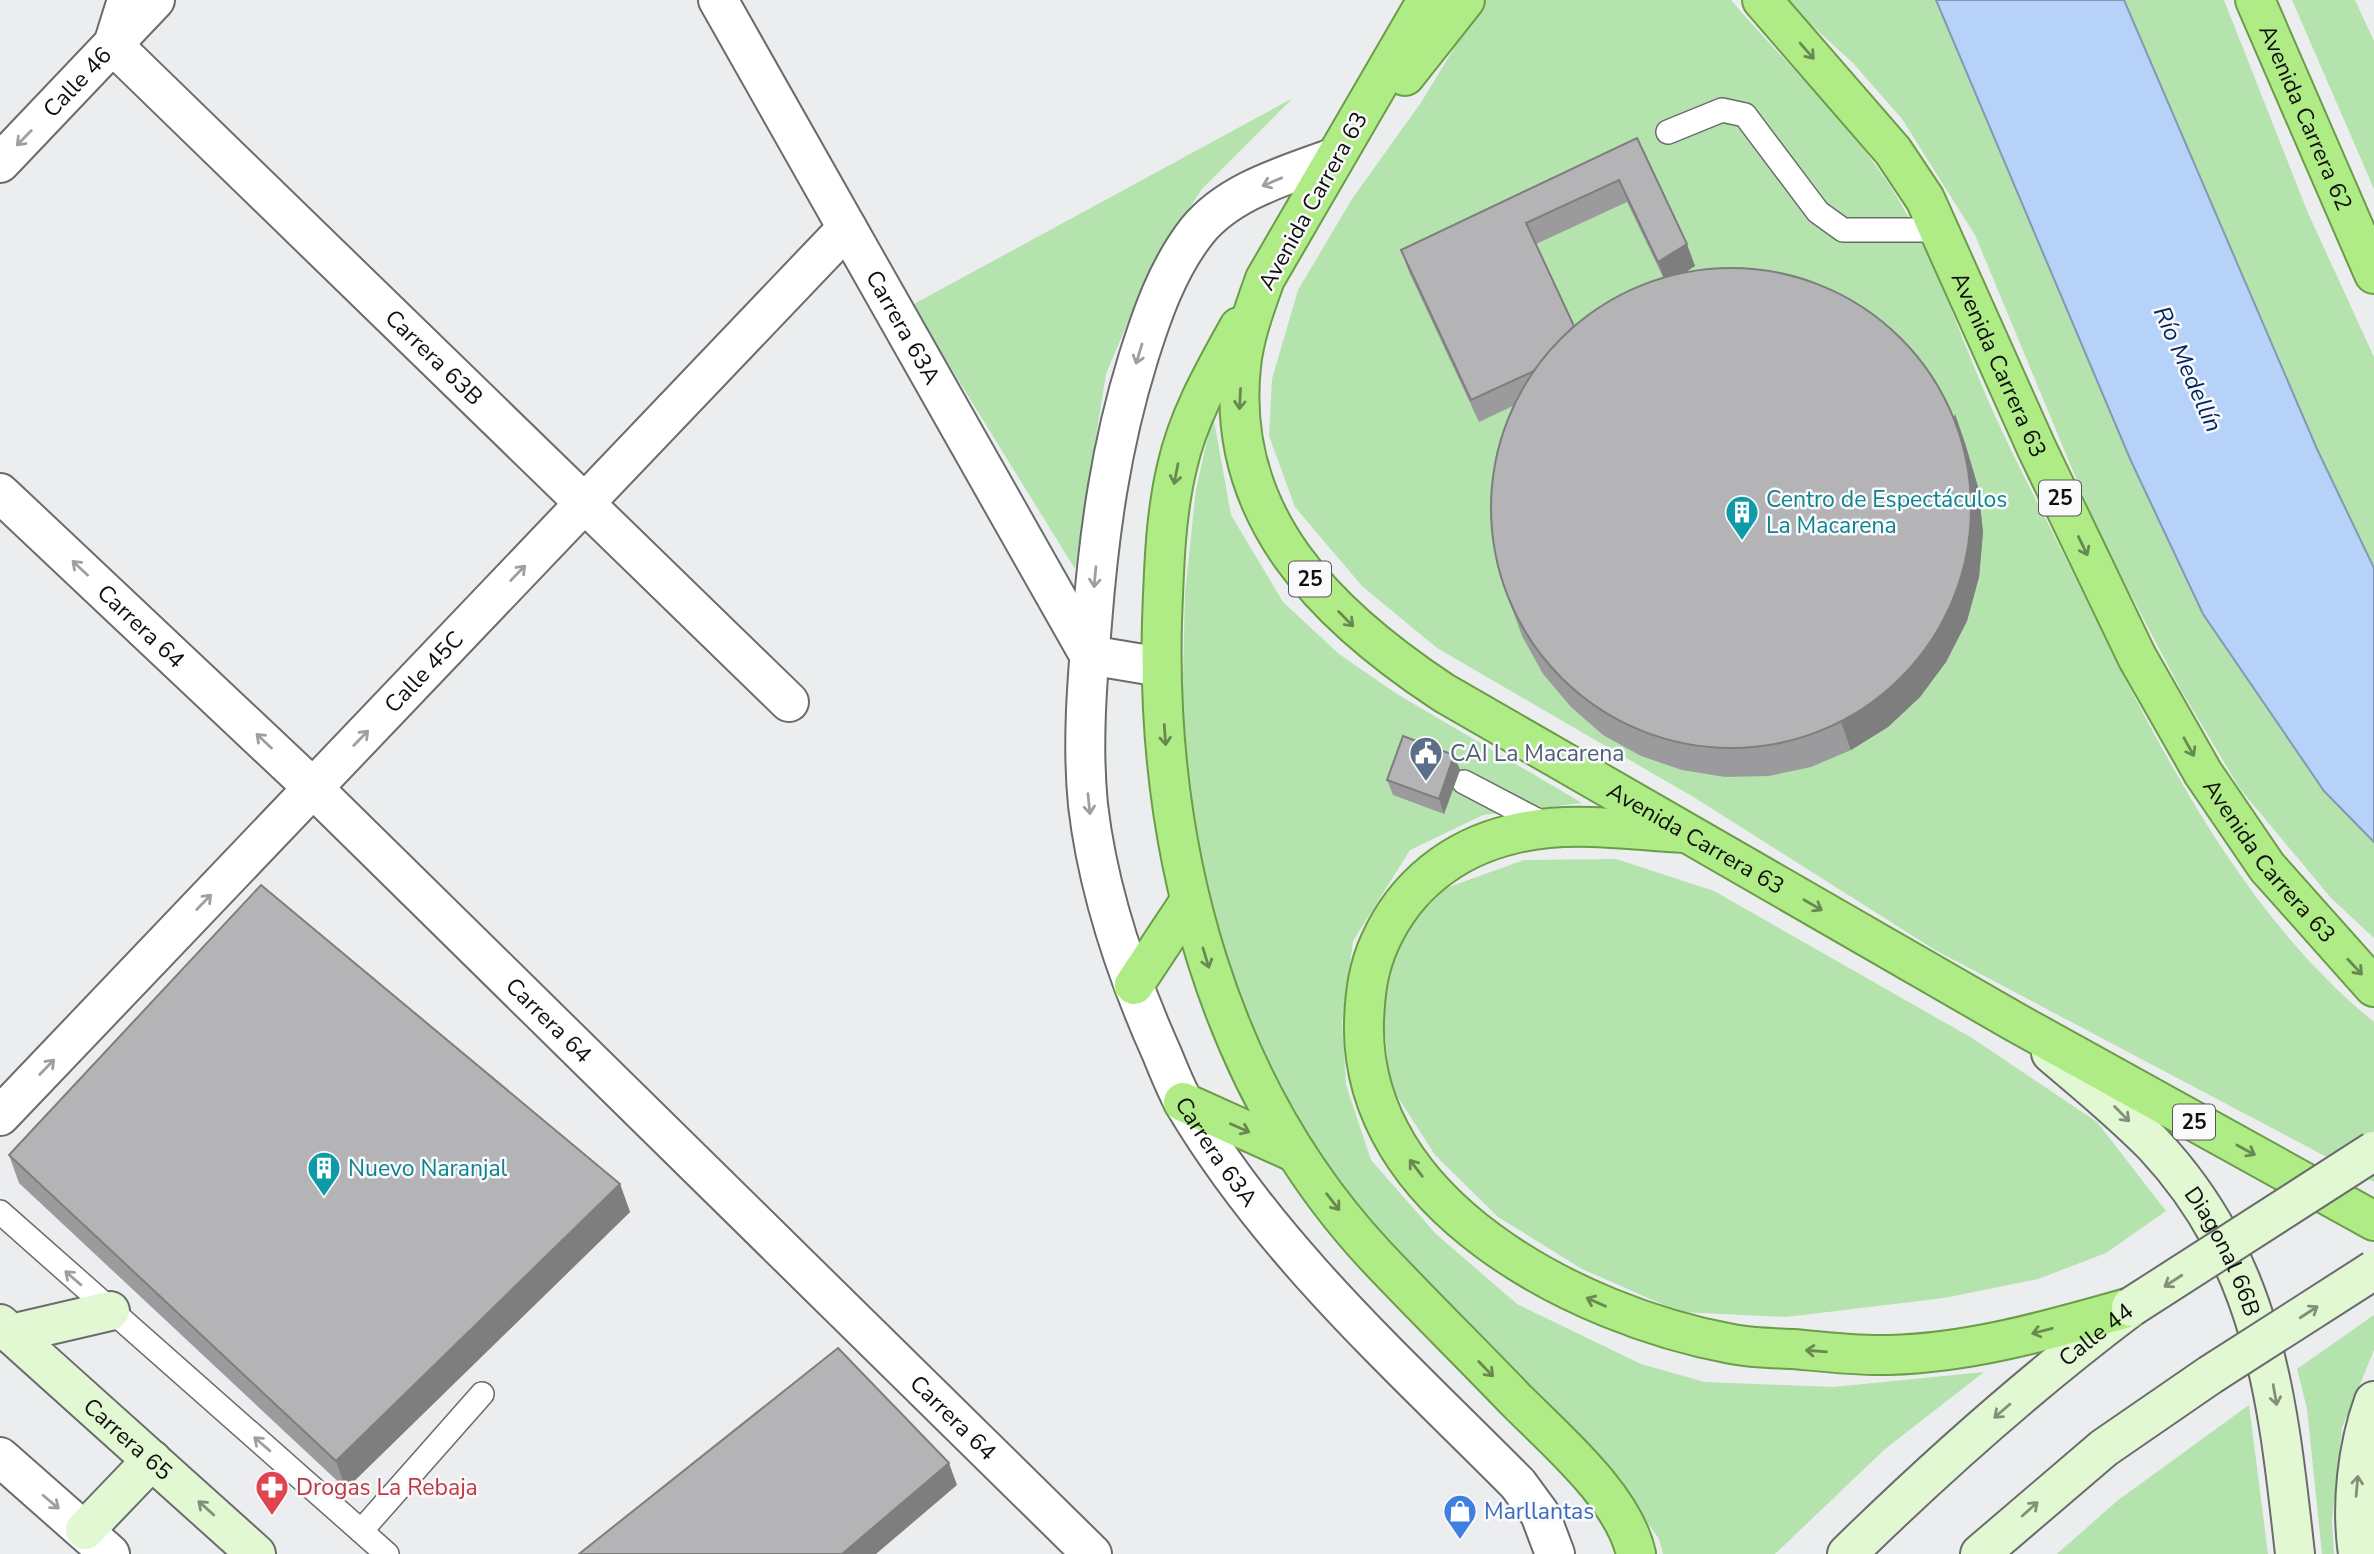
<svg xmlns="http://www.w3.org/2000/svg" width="2374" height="1554" viewBox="0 0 2374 1554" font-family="'Nunito Sans',sans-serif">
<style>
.green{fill:#b4e3ad}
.water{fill:#b7d2f9;stroke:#8598b3;stroke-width:2}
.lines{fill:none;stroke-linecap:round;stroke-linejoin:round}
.service-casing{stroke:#6a6b6c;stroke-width:26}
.minor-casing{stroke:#6a6b6c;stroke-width:42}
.secondary-casing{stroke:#6a6b6c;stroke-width:42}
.trunk-casing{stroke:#6b9c49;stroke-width:42}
.service{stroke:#fff;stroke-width:23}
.minor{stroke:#fff;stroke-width:38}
.secondary{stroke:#e2f8d2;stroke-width:38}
.trunk{stroke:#b0ec86;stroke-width:38}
.secondary-bridge-casing{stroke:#6a6b6c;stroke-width:42;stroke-linecap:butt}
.secondary-bridge{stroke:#e2f8d2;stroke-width:38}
.wall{fill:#9b9b9d;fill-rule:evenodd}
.shaded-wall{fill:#7e7e7f}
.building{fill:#b4b4b6;stroke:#7e7e7f;stroke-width:2}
.oneway{stroke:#688951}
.oneway2{stroke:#9f9f9f}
.oneway3{stroke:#838f7b}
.labels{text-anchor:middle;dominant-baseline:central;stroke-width:5;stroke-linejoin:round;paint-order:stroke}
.shield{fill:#fafafc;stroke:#565657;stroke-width:2}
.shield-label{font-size:21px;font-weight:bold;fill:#0f0f10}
.street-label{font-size:23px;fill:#0f0f10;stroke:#fafafc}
.culture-label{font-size:23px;fill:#0d838f;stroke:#fafafc;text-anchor:start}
.service-label{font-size:23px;fill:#4e5e75;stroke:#fafafc;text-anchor:start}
.health-label{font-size:23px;fill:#be3a42;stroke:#fafafc;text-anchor:start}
.shop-label{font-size:23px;fill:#366cbe;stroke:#fafafc;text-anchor:start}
.water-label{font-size:24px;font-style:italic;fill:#00265c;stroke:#fafafc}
</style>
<rect width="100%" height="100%" fill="#ecedef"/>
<!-- green -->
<g class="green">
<path d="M1483 0H1731C1783 61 1846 119 1890 186 1937 259 1961 342 1997 420 2021 473 2050 526 2076 579 2151 733 2238 912 2374 1022V1182L1935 950 1695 798 1437 648 1362 586 1295 507 1269 436 1272 379 1298 290 1352 199 1422 101Z"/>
<polygon points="1784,0 1936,0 2131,460 2324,791 2374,842 2374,938 2331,898 2240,789 2181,690 2100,536 1975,235 1902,119 1853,63"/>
<polygon points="2124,0 2224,0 2308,213 2374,357 2374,568 2317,449"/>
<polygon points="2292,0 2355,0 2374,41 2374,189"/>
<polygon points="1293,98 1202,189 1151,267 1106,374 1075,569 912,305"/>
<polygon points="1213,415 1231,515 1283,602 1339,654 1397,694 1582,803 1483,815 1410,850 1353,941 1342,1023 1346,1085 1371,1160 1436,1234 1517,1304 1641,1364 1705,1382 1833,1387 1984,1372 1885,1449 1775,1554 1663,1554 1659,1539 1628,1495 1382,1239 1305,1143 1260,1060 1221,946 1197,855 1182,721 1185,593 1196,489"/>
<polygon points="1616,859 1714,891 1972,1038 2097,1122 2166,1211 2106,1253 2038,1279 1944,1298 1786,1317 1680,1312 1582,1269 1498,1217 1435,1155 1390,1085 1383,1009 1399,935 1446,888 1524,860"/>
<polygon points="2374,1315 2374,1350 2342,1428 2332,1521 2334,1554 2322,1554 2307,1409 2297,1369"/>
<polygon points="2249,1405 2268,1554 2057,1554 2117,1501"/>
</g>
<!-- water -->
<polygon class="water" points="1936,0 2124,0 2317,449 2374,568 2374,842 2324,791 2203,614 2131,461"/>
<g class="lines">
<defs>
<g id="service">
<polyline points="1668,132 1722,110 1745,115 1818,212 1843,230 1941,230"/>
<polyline points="1464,782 1548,826"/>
<polyline points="0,1212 387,1554"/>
<polyline points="361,1531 482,1394"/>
</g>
<g id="minor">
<path id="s1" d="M127 0 113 45 789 702"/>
<path id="s2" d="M718 0 1089 655 1161 667"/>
<path id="s3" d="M1335 157C1288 175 1230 190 1197 231 1168 268 1152 314 1138 359 1111 446 1099 532 1092 623 1087 683 1082 745 1088 805 1098 891 1127 976 1162 1054 1169 1071 1176 1089 1185 1105 1272 1251 1399 1364 1518 1484L1540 1514 1555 1554"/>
<path id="s4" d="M0 163 155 0"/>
<path id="s5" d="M0 493 313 788 1092 1554"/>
<path id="s6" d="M0 1116 847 228"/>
<polyline points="0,1457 110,1554"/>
</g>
<g id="secondary">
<path id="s7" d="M2051 1053C2086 1083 2122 1112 2154 1145 2265 1264 2278 1401 2295 1554"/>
<path id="s8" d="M0 1324 256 1554"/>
<polyline points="11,1334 110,1311"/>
<polyline points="85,1530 152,1460"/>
<path id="s9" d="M1847 1554C1937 1466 2030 1383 2131 1307"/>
<polyline points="1980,1554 2104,1448 2210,1375"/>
<path d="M2358 1554C2351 1505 2357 1448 2374 1401"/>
</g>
<g id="trunk">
<path id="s10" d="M1427 0 1265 279C1255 307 1244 336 1241 366 1225 517 1327 616 1444 693L2015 1022 2374 1221"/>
<path id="s11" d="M1762 0 1893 151 1925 199 2037 449 2137 657 2203 773 2267 867 2374 987"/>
<path id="s12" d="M2255 0 2374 274"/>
<polyline points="1405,76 1465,0"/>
<path d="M1239 327C1214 372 1188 417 1177 467 1165 517 1164 570 1162 621 1156 848 1217 1085 1375 1255 1422 1305 1470 1352 1517 1401 1557 1441 1624 1498 1636 1554"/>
<path d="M1684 833C1628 830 1568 820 1513 834 1453 848 1405 886 1380 942 1368 968 1365 994 1364 1022 1359 1205 1578 1316 1732 1344 1752 1348 1773 1348 1793 1349 1825 1352 1858 1356 1889 1355 1972 1353 2053 1329 2131 1307"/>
<polyline points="1134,985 1189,902"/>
<polyline points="1183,1102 1296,1153"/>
</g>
</defs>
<!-- service casing -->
<use href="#service" class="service-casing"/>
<!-- minor casing -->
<use href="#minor" class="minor-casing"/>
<!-- secondary casing -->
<use href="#secondary" class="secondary-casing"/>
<!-- trunk casing -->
<use href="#trunk" class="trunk-casing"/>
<!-- service -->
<use href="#service" class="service"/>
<!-- minor -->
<use href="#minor" class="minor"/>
<!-- secondary -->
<use href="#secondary" class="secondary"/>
<!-- trunk -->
<use href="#trunk" class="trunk"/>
<defs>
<g id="secondary-bridge">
<polyline points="2131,1307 2374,1151"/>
<polyline points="2210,1375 2374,1270"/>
</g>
</defs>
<!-- secondary-bridge casing -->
<use href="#secondary-bridge" class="secondary-bridge-casing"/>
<!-- secondary-bridge -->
<use href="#secondary-bridge" class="secondary-bridge"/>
</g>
<!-- wall -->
<g class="wall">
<path d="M1637 138 1695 266 1687 271 1965 443 1978 487 1983 532 1979 577 1967 621 1946 662 1920 697 1888 727 1851 750 1811 767 1769 776 1725 777 1682 770 1641 756 1603 735 1571 707 1543 674 1522 636 1497 566 1515 405 1479 422 1409 272 1401 250ZM1627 202 1663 277 1574 326 1536 244Z"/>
<polygon points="1454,755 1460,770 1444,814 1393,795 1387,780"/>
<polygon points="9,1155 620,1184 630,1212 346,1489 19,1183"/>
</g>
<!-- shaded-wall -->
<g class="shaded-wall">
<polygon points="1687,244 1695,266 1666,284 1658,262"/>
<polygon points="1955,414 1965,443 1978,487 1983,532 1979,577 1967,621 1946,662 1920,697 1888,727 1851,750 1841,722"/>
<polygon points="1454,755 1460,770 1444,814 1439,799"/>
<polygon points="620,1184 630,1212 346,1489 336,1461"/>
<polygon points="949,1463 957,1485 876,1554 842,1554"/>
</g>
<!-- building -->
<g class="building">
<polygon points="1637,138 1687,244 1658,262 1619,180 1526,223 1574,326 1543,359 1536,370 1471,400 1401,250"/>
<circle cx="1731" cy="508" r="240"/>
<polygon points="1403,736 1454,755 1439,799 1387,780"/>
<polygon points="261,885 620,1184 336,1461 9,1155"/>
<polygon points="838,1348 949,1463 842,1554 579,1554"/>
</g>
<!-- one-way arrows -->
<defs><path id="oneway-shaft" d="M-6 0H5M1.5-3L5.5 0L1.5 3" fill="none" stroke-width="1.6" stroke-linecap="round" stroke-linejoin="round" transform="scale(1.75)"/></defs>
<g class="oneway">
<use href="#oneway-shaft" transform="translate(1807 51) rotate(49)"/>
<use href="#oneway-shaft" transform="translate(1240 399) rotate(93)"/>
<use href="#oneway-shaft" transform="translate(1176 474) rotate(101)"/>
<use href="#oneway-shaft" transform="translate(2083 546) rotate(64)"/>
<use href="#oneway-shaft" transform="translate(1346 619) rotate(45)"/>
<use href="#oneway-shaft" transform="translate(1165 735) rotate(86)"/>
<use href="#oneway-shaft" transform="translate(2189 747) rotate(61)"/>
<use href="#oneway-shaft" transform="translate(1813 905) rotate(30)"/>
<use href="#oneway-shaft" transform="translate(1206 958) rotate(73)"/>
<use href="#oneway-shaft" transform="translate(2355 967) rotate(47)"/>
<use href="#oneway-shaft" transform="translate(1240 1128) rotate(24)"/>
<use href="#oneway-shaft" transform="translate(2246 1150) rotate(29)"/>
<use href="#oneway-shaft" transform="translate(1416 1168) rotate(-127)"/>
<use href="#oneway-shaft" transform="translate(1333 1202) rotate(52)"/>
<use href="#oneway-shaft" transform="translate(1596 1302) rotate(-156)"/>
<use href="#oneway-shaft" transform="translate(2042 1331) rotate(165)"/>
<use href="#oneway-shaft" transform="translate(1816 1351) rotate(-175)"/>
<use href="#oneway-shaft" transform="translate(1486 1369) rotate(46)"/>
</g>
<g class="oneway2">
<use href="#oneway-shaft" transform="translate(24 138) rotate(134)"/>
<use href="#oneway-shaft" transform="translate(1272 182) rotate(157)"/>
<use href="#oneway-shaft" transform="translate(1139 354) rotate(107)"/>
<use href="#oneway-shaft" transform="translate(80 568) rotate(-137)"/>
<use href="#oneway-shaft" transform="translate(518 573) rotate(-46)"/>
<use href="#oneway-shaft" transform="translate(1095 577) rotate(95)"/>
<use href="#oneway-shaft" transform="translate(361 738) rotate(-46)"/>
<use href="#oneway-shaft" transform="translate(264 741) rotate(-137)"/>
<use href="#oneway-shaft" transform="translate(1089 804) rotate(84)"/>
<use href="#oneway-shaft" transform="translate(204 902) rotate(-46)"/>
<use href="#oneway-shaft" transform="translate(47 1067) rotate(-46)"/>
<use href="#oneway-shaft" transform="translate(73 1278) rotate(-139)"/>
<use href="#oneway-shaft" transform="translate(262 1444) rotate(-139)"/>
<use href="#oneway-shaft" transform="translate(51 1502) rotate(40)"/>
</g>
<g class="oneway3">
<use href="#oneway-shaft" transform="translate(2122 1114) rotate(45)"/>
<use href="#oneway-shaft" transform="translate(2173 1281) rotate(147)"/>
<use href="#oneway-shaft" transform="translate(2309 1312) rotate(-33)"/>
<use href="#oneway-shaft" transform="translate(2275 1395) rotate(80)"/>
<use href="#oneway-shaft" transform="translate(2002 1411) rotate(139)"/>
<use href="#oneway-shaft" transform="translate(2357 1486) rotate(-85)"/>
<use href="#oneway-shaft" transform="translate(206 1508) rotate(-138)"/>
<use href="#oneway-shaft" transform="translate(2030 1509) rotate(-42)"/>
</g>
<!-- icons -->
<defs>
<symbol id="building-pin" viewBox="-11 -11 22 30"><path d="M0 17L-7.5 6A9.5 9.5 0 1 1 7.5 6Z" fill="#0f9aa8" stroke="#fafafc"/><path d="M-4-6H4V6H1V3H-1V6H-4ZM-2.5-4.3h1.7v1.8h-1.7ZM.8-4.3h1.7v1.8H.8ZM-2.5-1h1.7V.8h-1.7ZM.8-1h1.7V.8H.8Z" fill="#fff"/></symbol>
<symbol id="civic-pin" viewBox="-11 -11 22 30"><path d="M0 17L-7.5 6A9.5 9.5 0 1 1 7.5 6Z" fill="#5c6f8a" stroke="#fafafc"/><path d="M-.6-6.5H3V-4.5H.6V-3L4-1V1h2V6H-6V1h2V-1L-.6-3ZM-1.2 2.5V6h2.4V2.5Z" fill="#fff"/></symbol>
<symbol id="pharmacy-pin" viewBox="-11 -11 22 30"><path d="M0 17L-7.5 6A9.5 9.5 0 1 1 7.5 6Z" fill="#e0444e" stroke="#fafafc"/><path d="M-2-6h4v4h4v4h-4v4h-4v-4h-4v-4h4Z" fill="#fff"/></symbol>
<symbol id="shop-pin" viewBox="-11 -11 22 30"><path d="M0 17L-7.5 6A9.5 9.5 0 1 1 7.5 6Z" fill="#3f7fe0" stroke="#fafafc"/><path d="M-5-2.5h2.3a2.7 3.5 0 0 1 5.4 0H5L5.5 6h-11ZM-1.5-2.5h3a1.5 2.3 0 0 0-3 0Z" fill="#fff"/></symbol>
</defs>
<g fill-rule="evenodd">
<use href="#building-pin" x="1723" y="493" width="38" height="52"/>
<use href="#civic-pin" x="1407" y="734" width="38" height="52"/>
<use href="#building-pin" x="305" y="1149" width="38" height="52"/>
<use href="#pharmacy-pin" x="253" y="1468" width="38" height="52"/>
<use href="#shop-pin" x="1441" y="1492" width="38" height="52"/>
</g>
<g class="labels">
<!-- shield labels -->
<g class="shield">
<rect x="2039" y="480.5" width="42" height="35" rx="5"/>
<rect x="1289" y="561.5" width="42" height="35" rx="5"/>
<rect x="2173" y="1104.5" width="42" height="35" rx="5"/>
</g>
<g class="shield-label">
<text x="2060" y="498">25</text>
<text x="1310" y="579">25</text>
<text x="2194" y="1122">25</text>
</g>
<!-- street labels -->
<g class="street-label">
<text stroke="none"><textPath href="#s4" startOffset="112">Calle 46</textPath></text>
<text stroke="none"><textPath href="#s12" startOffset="128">Avenida Carrera 62</textPath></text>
<text transform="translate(1313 201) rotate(-61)">Avenida Carrera 63</text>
<text stroke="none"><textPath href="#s2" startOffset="376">Carrera 63A</textPath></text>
<text stroke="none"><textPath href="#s1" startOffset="495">Carrera 63B</textPath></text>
<text stroke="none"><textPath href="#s11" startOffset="439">Avenida Carrera 63</textPath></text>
<text stroke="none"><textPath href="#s5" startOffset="194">Carrera 64</textPath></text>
<text stroke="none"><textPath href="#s6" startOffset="614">Calle 45C</textPath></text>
<text stroke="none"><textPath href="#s10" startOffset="1111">Avenida Carrera 63</textPath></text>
<text stroke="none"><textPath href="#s11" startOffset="1006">Avenida Carrera 63</textPath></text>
<text stroke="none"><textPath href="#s5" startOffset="761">Carrera 64</textPath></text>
<text stroke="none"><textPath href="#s3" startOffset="1124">Carrera 63A</textPath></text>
<text stroke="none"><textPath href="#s7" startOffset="266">Diagonal 66B</textPath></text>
<text stroke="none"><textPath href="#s9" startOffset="332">Calle 44</textPath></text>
<text stroke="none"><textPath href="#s5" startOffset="1328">Carrera 64</textPath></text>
<text stroke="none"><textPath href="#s8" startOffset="172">Carrera 65</textPath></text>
</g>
<!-- culture labels -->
<g class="culture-label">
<text x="1766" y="499">Centro de Espectáculos<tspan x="1766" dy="26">La Macarena</tspan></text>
<text x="348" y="1168">Nuevo Naranjal</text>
</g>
<!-- service labels -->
<g class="service-label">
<text x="1450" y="753">CAI La Macarena</text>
</g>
<!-- health labels -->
<g class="health-label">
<text x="296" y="1487">Drogas La Rebaja</text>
</g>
<!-- shop labels -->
<g class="shop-label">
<text x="1484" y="1511">Marllantas</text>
</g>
<!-- water labels -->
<g class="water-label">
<text transform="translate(2188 369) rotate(66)">Río Medellín</text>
</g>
</g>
</svg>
